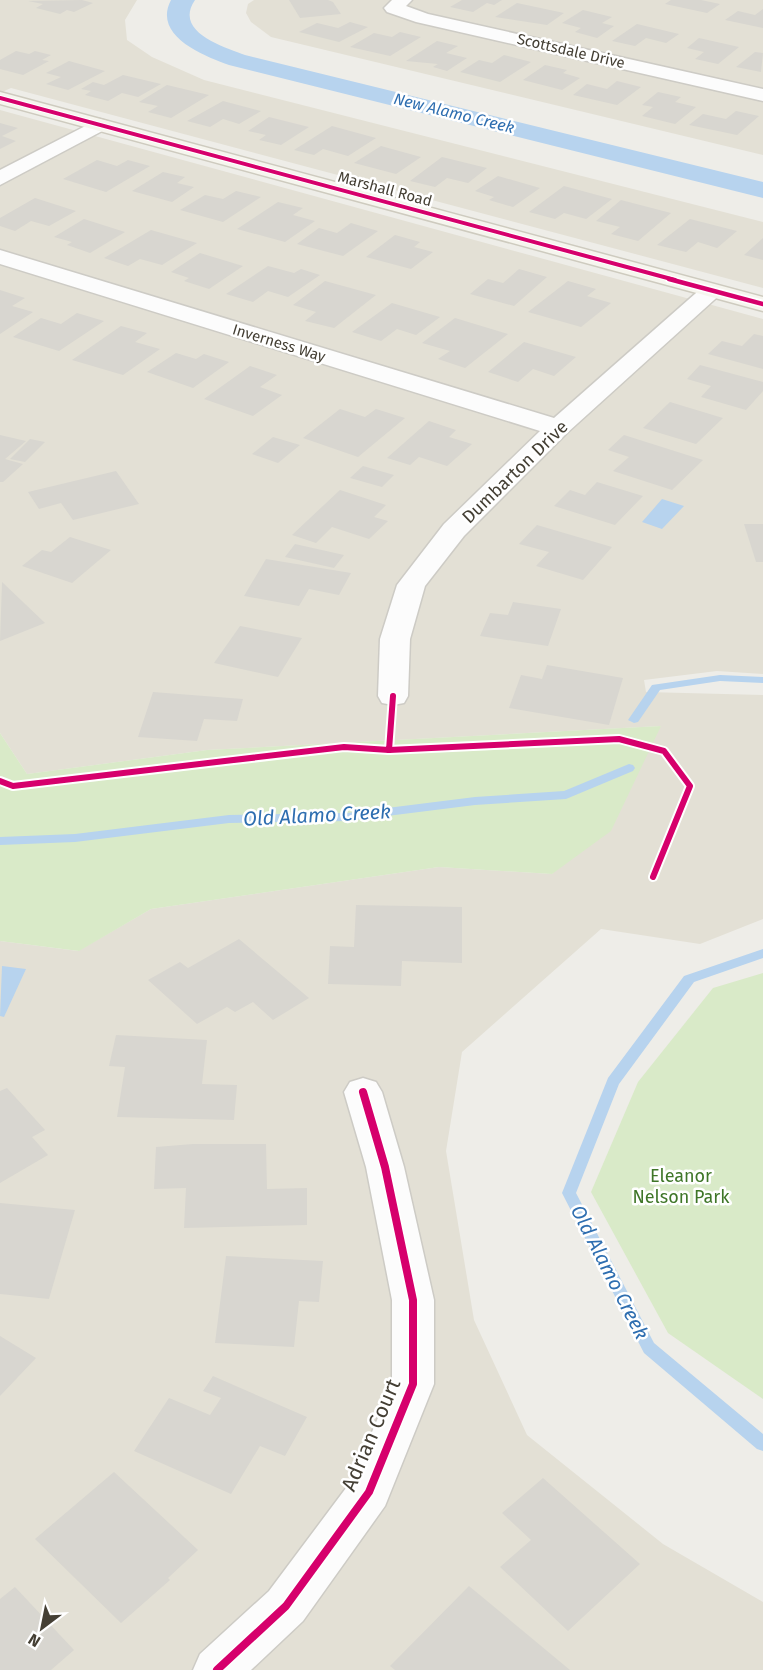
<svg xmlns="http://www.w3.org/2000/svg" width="763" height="1670" viewBox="0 0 763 1670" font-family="'Fira Sans',sans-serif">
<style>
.residential{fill:#e3e0d5}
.green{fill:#d9eac8}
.water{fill:#b7d3ee}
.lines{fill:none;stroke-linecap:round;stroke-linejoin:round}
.stream{fill:#b7d3ee;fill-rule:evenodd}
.canal{fill:#b7d3ee;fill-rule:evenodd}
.building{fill:#d8d6d0}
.street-casing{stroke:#cdcbc5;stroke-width:3}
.secondary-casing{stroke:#cecbbf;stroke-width:3}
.street{fill:#fcfcfc;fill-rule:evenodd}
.secondary{fill:#f6f5ee;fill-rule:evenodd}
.cycleway-far3-casing{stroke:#fff;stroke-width:6}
.cycleway-far2-casing{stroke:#fff;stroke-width:8}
.cycleway-far1-casing{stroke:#fff;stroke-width:10}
.cycleway-casing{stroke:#fff;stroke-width:11}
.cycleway-far3{stroke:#d6006c;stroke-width:4}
.cycleway-far2{stroke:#d6006c;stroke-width:4.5}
.cycleway-far1{stroke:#d6006c;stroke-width:6}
.cycleway{stroke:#d6006c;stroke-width:8}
.labels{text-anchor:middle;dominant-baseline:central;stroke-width:5;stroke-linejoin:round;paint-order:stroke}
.far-street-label{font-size:15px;fill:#443f34;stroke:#fff}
.far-water-label{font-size:16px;font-style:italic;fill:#2e6eb0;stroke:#fff}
.street-label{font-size:18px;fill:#443f34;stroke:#fff}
.park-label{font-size:18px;fill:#3f7628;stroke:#fff}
.water-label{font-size:20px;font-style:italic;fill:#2e6eb0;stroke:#fff}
.near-street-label{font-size:21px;fill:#443f34;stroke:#fff}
</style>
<rect width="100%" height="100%" fill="#eeede8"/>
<!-- residential -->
<g class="residential">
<polygon points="0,0 137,0 125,20 127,40 152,57 204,80 763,222 763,288 11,88 0,93"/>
<polygon points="254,0 763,0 763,155 271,37 251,22 246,13 248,4"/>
<polygon points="0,110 763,319 763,674 717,671 644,680 646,692 763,695 763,919 700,944 601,929 462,1052 446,1151 474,1320 527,1435 663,1544 763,1602 763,1670 0,1670 0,941 78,951 151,909 439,867 552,874 661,726 207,750 27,774 0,733"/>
</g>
<!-- green -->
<g class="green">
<polygon points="661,726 611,831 552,874 439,867 151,909 79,951 0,941 0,733 27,774 207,750"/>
<polygon points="763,973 763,1399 668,1333 591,1192 638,1082 713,988"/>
</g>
<!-- water -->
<g class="water">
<polygon points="662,499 684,506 662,529 642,522"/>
<polygon points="2,966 26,969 4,1017 0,1016"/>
</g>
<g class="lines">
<!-- stream -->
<g class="stream">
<polygon points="720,675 763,677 763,683 720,681 660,690 638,722 634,723 628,720 652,685"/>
<polygon points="629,764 633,765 635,768 633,771 566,799 475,805 347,821 229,823 75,842 0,845 0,837 75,834 229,815 347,813 475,797 564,791"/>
<polygon points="763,949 763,958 694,982 619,1084 576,1193 654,1343 763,1434 763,1451 757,1449 644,1353 562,1193 608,1078 684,976"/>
</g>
<!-- canal -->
<path class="canal" d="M171 0H195C173 32 224 47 245 55L763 182V198L229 65C204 56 152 36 171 0Z"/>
</g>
<!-- building -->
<g class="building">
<polygon points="82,0 93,3 74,12 67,10 60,14 36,8 43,4 28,1"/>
<polygon points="289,0 328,0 333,2 341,14 300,18"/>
<polygon points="462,0 502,0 494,5 487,3 473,12 450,7"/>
<polygon points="671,0 701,0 720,4 707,13 665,4"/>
<polygon points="517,3 564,13 547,25 495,17"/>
<polygon points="763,9 763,28 725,20 738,11 755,15"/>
<polygon points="583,10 612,17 602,23 614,26 597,38 575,32 581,28 562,23"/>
<polygon points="350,22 368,27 339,42 299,32 317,23 338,28"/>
<polygon points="637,24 679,34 666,43 646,38 635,46 612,41"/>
<polygon points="400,32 421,37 390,56 350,47 374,33 392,37"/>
<polygon points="699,38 739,47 718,64 695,59 704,52 687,48"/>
<polygon points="437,41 458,46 446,53 467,58 447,71 433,67 438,64 406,61"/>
<polygon points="16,51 29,54 35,51 51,55 42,60 49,61 23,75 0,69 0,60"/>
<polygon points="755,52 763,53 761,72 736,67"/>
<polygon points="504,55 531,62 500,82 460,72 479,60 492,63"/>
<polygon points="69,61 105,71 68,90 46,84 61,77 46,73"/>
<polygon points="545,65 567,70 563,73 580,78 562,90 523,80"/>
<polygon points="123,75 161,84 138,97 122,93 108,101 85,95 91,91 81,89 93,82 104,85"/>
<polygon points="617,81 641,87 617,105 573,95 587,84 607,89"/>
<polygon points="167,85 209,95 171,118 148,112 158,106 139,102"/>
<polygon points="658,92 681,97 675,102 696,107 675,124 642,116 653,107 642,105"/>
<polygon points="223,101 261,111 239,124 223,119 210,127 187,121"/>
<polygon points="736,111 759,116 737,135 689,125 703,114 726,119"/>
<polygon points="269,117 309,127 281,145 259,140 266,135 248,131"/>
<polygon points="0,123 18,128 2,136 16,141 0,149"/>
<polygon points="332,126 376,138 348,156 323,149 314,155 294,150"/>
<polygon points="381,146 421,157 396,174 354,163"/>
<polygon points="442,157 487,168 468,183 447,178 435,187 410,181"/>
<polygon points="97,160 117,166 128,160 150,166 106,192 63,179"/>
<polygon points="163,172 185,177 177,183 194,187 172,202 132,191"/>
<polygon points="498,176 540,188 513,207 489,200 494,197 475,191"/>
<polygon points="564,186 612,199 586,219 564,213 555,219 529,212"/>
<polygon points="236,191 261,197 223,222 180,210 205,195 223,199"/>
<polygon points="35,198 76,211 49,226 31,221 15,231 0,226 0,218"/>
<polygon points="621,200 671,213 638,241 611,234 620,227 596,221"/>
<polygon points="278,202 303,208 293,215 315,221 285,242 237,229"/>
<polygon points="84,219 125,232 90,253 67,245 72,242 54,237"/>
<polygon points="690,219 737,231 717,248 698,242 686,252 657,245"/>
<polygon points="351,223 378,231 343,256 297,244 319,228 337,233"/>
<polygon points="151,230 197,243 162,265 140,259 128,266 104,258"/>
<polygon points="395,235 420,242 414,247 433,252 411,269 366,257"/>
<polygon points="763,238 763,260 744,255"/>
<polygon points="200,253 243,266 209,289 184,281 189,278 171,272"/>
<polygon points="268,266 294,273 301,269 320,275 288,297 268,291 253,302 226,294"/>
<polygon points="519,269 547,277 514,306 470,294 488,279 503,283"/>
<polygon points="325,281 376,295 334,328 305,321 316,312 293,305"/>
<polygon points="568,281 596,289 587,296 611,303 581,327 528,312"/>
<polygon points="0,290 25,298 12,306 33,312 0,334"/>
<polygon points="392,303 440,317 416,335 397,329 381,341 352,332"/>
<polygon points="77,313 104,321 59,351 13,337 41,318 61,324"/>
<polygon points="455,318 508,334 465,368 438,359 450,351 422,343"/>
<polygon points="121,326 147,333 135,342 160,349 123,375 72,360"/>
<polygon points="754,334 763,336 763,369 708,354 722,341 742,346"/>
<polygon points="524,342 576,357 554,376 533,369 518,382 488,372"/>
<polygon points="176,353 196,359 204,354 229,362 193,388 147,372"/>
<polygon points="700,365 763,382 763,391 746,410 701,397 711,386 687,379"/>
<polygon points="250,366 277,375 260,387 282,395 253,416 204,399"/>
<polygon points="670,402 723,418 696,444 643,428"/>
<polygon points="340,409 365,417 376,409 405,418 358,457 303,438"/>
<polygon points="429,421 456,430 449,437 472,444 447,466 419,457 410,465 387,458"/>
<polygon points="0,435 26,441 5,459 23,464 3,482 0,482"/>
<polygon points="624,435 703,460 672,490 613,471 629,457 608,450"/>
<polygon points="273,437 300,445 278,463 252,454"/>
<polygon points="30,439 45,442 25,462 10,459"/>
<polygon points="363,466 394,475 382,487 350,478"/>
<polygon points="116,471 139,504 73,520 61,503 39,509 28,492"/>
<polygon points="597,482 643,496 615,525 554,506 570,490 585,495"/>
<polygon points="340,490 386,505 374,517 388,521 369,539 332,527 316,543 292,535"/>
<polygon points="744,524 763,524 763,562 756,562"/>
<polygon points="537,525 612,547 583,580 536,566 549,552 519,544"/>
<polygon points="70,537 111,550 72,583 22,566 42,550 51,552"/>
<polygon points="295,544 344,555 334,568 285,557"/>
<polygon points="266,559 351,573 339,595 309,589 299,606 244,596"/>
<polygon points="2,582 45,623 0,641"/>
<polygon points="513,602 561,609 548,646 480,636 490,613 508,615"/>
<polygon points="240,626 302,638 278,677 214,663"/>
<polygon points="547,665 623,678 609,725 509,708 521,675 542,679"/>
<polygon points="153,692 243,699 237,721 204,719 197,741 138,737"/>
<polygon points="356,905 462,907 462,963 402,961 401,986 328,984 330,946 354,947"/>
<polygon points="239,939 309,998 273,1020 253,1002 235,1012 227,1007 197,1024 148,980 180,962 188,968"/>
<polygon points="116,1035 207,1040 202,1084 237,1085 234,1120 117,1117 125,1067 109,1066"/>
<polygon points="7,1088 45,1130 32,1137 48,1155 0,1183 0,1091"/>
<polygon points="193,1144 266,1144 267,1189 307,1188 307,1225 184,1228 186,1188 154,1189 156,1147"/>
<polygon points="0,1203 75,1210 49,1299 0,1294"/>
<polygon points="226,1256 323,1261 319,1302 299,1301 294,1347 215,1343"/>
<polygon points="0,1336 36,1358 0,1396"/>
<polygon points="213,1376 307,1417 285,1456 260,1446 231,1494 134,1451 169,1398 210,1415 221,1398 203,1391"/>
<polygon points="114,1472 198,1550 168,1578 170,1580 121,1623 35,1539"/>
<polygon points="543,1478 640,1564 568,1631 500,1567 531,1540 502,1513"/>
<polygon points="469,1586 570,1670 395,1670 390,1666"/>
<polygon points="15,1587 74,1650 51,1670 0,1670 0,1599"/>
</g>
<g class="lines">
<defs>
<g id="street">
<polygon points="392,0 412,0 406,6 428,14 763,89 763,101 416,22 387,12 384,8"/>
<polygon points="99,119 106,121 109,125 106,129 0,185 0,170"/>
<polygon points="0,250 554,418 704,286 720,286 724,291 567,433 464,536 425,586 410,639 408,696 404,703 393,705 382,703 378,696 380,639 397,585 444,524 540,431 0,264"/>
<polygon points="363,1078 376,1082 382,1092 404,1167 434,1300 434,1384 385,1506 303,1621 251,1670 193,1670 200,1654 269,1591 352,1480 392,1384 392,1300 366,1167 344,1092 350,1082"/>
</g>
<polygon id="secondary" points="0,92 763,297 763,311 0,104"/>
</defs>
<!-- street casing -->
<use href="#street" class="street-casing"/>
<!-- secondary casing -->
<use href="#secondary" class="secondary-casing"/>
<!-- street -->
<use href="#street" class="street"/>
<!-- secondary -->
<use href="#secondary" class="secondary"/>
<defs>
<polyline id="cycleway-far3" points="0,98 675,280"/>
<polyline id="cycleway-far2" points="669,279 763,304"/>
<g id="cycleway-far1">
<polyline points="389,750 619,739 664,751 690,786 653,877"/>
<polyline points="0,781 13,786 344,747 389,750 393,696"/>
</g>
<polyline id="cycleway" points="217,1670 286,1606 369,1492 413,1384 413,1300 385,1167 363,1092"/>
</defs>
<!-- cycleway-far3 casing -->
<use href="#cycleway-far3" class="cycleway-far3-casing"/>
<!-- cycleway-far2 casing -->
<use href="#cycleway-far2" class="cycleway-far2-casing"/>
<!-- cycleway-far1 casing -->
<use href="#cycleway-far1" class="cycleway-far1-casing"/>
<!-- cycleway casing -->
<use href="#cycleway" class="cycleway-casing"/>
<!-- cycleway-far3 -->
<use href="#cycleway-far3" class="cycleway-far3"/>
<!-- cycleway-far2 -->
<use href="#cycleway-far2" class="cycleway-far2"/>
<!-- cycleway-far1 -->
<use href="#cycleway-far1" class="cycleway-far1"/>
<!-- cycleway -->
<use href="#cycleway" class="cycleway"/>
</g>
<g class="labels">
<!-- far-street labels -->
<g class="far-street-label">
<text transform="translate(571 51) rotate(13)">Scottsdale Drive</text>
<text transform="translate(385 189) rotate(15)">Marshall Road</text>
<text transform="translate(279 343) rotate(17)">Inverness Way</text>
</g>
<!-- far-water labels -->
<g class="far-water-label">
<text transform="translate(454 113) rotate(14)">New Alamo Creek</text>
</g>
<!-- street labels -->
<g class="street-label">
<text transform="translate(515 472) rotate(-44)">Dumbarton Drive</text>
</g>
<!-- park labels -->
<g class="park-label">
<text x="681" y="1176">Eleanor<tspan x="681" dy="21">Nelson Park</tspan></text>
</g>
<!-- water labels -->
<g class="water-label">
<text transform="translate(317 815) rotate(-3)">Old Alamo Creek</text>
<text transform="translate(610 1272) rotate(63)">Old Alamo Creek</text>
</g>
<!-- near-street labels -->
<g class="near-street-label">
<text transform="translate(371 1435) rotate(-67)">Adrian Court</text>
</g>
</g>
<!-- north arrow -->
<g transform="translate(42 1628) rotate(212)" stroke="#ffffff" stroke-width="4.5" paint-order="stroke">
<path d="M0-4.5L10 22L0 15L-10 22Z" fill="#443f34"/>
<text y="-9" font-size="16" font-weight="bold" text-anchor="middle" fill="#443f34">N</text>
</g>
</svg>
